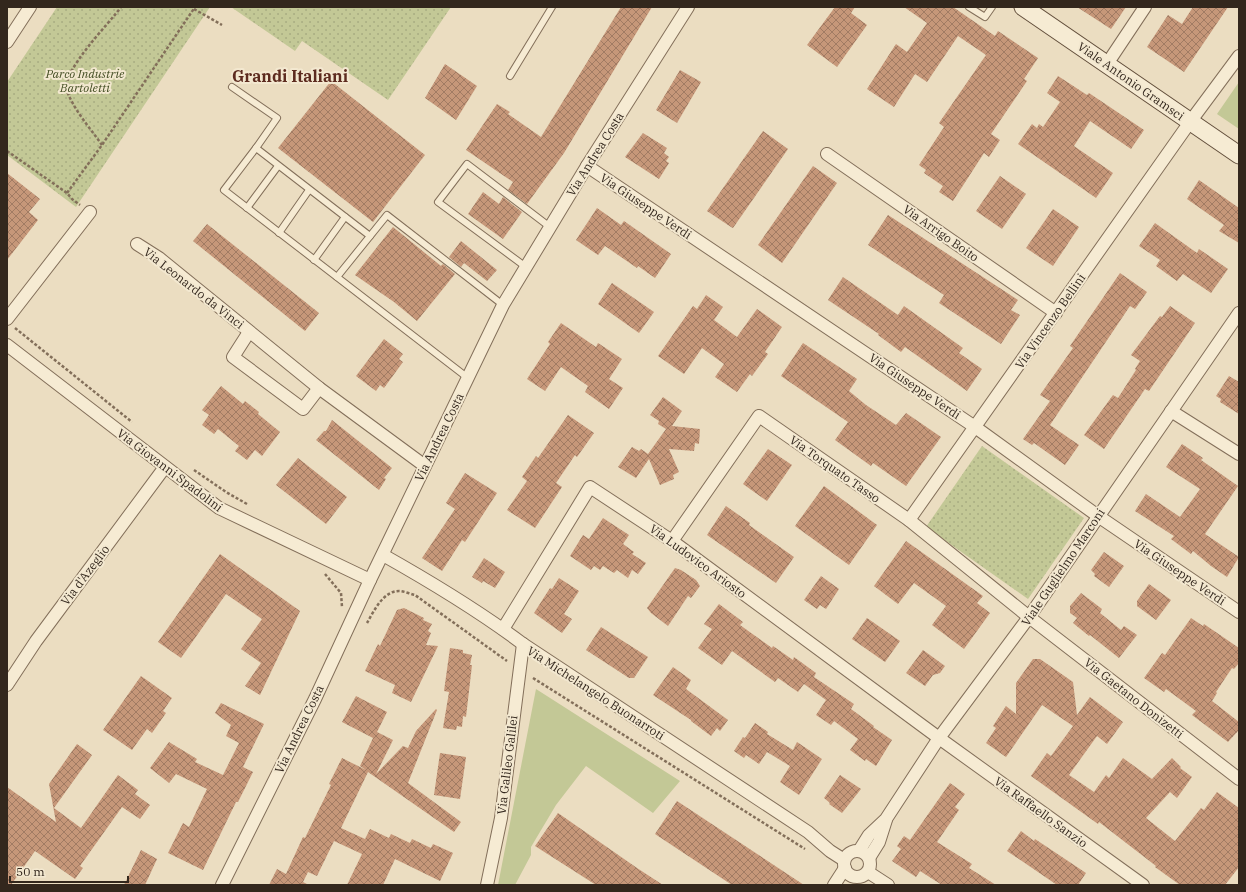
<svg xmlns="http://www.w3.org/2000/svg" width="1246" height="892" viewBox="0 0 1246 892" font-family="'IBM Plex Serif',serif">
<style>
.green{fill:#c3c896}
.park{fill:url(#park-dots)}
.building{fill:url(#building-cross-hatch)}
.lines{fill:none;stroke-linecap:round;stroke-linejoin:round}
.lane-casing{stroke:#836f5a;stroke-width:8}
.street-casing{stroke:#836f5a;stroke-width:14}
.secondary-casing{stroke:#64503d;stroke-width:19}
.path{stroke:#836f5a;stroke-width:2.5;stroke-dasharray:3 2;stroke-linecap:butt}
.lane{stroke:#f6ebd3;stroke-width:6}
.street{stroke:#f6ebd3;stroke-width:12}
.secondary{stroke:#f6ebd3;stroke-width:17}
.labels{text-anchor:middle;dominant-baseline:central;stroke-width:4;stroke-linejoin:round;paint-order:stroke}
.park-label{font-size:12px;font-style:italic;fill:#454f25;stroke:#f3e8d0}
.street-label{font-size:12px;fill:#33271d;stroke:#f3e8d0}
.district-label{font-size:16px;font-weight:bold;fill:#5d2b1f;stroke:#f3e8d0}
</style>
<defs>
<pattern id="park-dots" width="8" height="8" patternUnits="userSpaceOnUse"><rect width="8" height="8" fill="#c3c896"/><path d="M2 2h.1M6 6h.1" fill="none" stroke="#a8ac81" stroke-width="1.8" stroke-linecap="round"/></pattern>
<pattern id="building-cross-hatch" width="8" height="8" patternUnits="userSpaceOnUse"><rect width="8" height="8" fill="#c69779"/><path d="M0 0l8 8M0 8l8-8" fill="none" stroke="#a17b63"/></pattern>
</defs>
<rect width="100%" height="100%" fill="#ebddc1"/>
<!-- green -->
<g class="green">
<polygon points="1239,82 1239,129 1217,114"/>
<polygon points="536,689 680,781 653,813 586,766 556,805 531,847 531,855 515,885 498,885"/>
</g>
<!-- park -->
<g class="park">
<polygon points="57,7 210,7 76,207 7,155 7,82"/>
<polygon points="231,7 451,7 388,100 302,41 295,51"/>
<polygon points="982,446 1084,518 1028,599 926,527"/>
</g>
<!-- building -->
<g class="building">
<polygon points="621,7 652,7 564,153 527,204 508,190 513,182 466,150 497,104 510,112 508,114 541,137"/>
<polygon points="835,7 855,7 851,13 867,25 837,67 807,45"/>
<polygon points="904,7 953,7 995,36 998,31 1038,58 1024,79 1027,81 991,134 1000,140 989,157 984,153 953,201 939,192 943,186 924,173 926,170 919,165 944,127 939,123 986,55 958,36 927,82 915,74 894,107 867,89 896,44 907,52 927,23"/>
<polygon points="1077,7 1126,7 1111,29"/>
<polygon points="1193,7 1228,7 1184,72 1147,47 1168,15 1182,24"/>
<polygon points="445,64 477,86 456,120 425,98"/>
<polygon points="680,70 701,82 677,123 656,110"/>
<polygon points="1058,76 1087,95 1089,93 1144,130 1131,149 1090,121 1074,146 1113,173 1096,198 1018,144 1032,124 1037,128 1039,124 1043,127 1060,102 1047,93"/>
<polygon points="331,81 425,155 373,222 278,148"/>
<polygon points="763,131 788,149 733,228 731,227 707,211"/>
<polygon points="643,133 667,148 664,153 669,157 666,161 669,163 659,179 625,157"/>
<polygon points="813,166 837,183 782,263 758,245"/>
<polygon points="7,173 40,199 29,212 38,220 7,260"/>
<polygon points="1000,176 1026,194 1002,229 976,211"/>
<polygon points="1199,180 1239,208 1239,243 1219,231 1224,225 1187,199"/>
<polygon points="483,192 499,204 503,197 522,212 503,239 468,214"/>
<polygon points="597,208 621,225 624,221 671,254 655,278 638,266 637,268 605,246 598,255 576,240"/>
<polygon points="1053,209 1079,227 1053,266 1026,248"/>
<polygon points="888,215 1018,300 1011,310 1020,315 1001,344 939,303 944,295 868,245"/>
<polygon points="1155,223 1197,253 1199,249 1228,269 1211,293 1183,274 1177,281 1156,266 1160,260 1139,246"/>
<polygon points="207,224 319,313 305,331 193,241"/>
<polygon points="393,227 441,266 443,264 455,274 417,321 394,302 355,275"/>
<polygon points="461,241 497,270 487,281 464,263 461,267 449,257"/>
<polygon points="1120,273 1147,292 1135,309 1130,306 1050,425 1079,445 1065,465 1034,443 1032,445 1023,439 1050,401 1040,395 1073,348 1070,346"/>
<polygon points="843,277 898,315 904,306 963,348 959,353 982,369 967,391 905,347 901,352 878,335 879,334 828,300"/>
<polygon points="612,283 654,312 639,333 598,304"/>
<polygon points="706,295 723,307 714,320 737,337 757,309 782,327 765,352 768,354 752,376 750,374 737,392 715,377 724,364 702,348 684,374 658,356 693,306 697,309"/>
<polygon points="1170,306 1195,323 1149,391 1145,389 1104,449 1084,435 1113,395 1118,398 1136,370 1135,369 1140,361 1131,355 1160,316 1162,317"/>
<polygon points="561,323 596,347 598,343 622,359 609,379 623,388 609,409 585,392 588,386 561,367 545,391 527,379 550,344 548,342"/>
<polygon points="384,339 403,354 399,359 403,362 384,388 380,385 376,391 356,376"/>
<polygon points="803,343 857,379 849,391 866,405 896,425 906,413 941,437 906,486 873,463 871,466 835,440 848,422 781,376"/>
<polygon points="1229,376 1239,382 1239,414 1220,402 1221,399 1216,396"/>
<polygon points="221,386 243,404 245,401 259,412 258,414 280,432 262,456 255,450 247,460 235,451 239,446 218,429 214,434 202,425 209,415 202,410"/>
<polygon points="663,397 682,411 672,426 700,429 699,444 695,443 694,451 669,449 679,472 673,475 674,479 660,485 649,459 636,478 618,467 632,447 639,451 641,449 648,454 666,429 658,424 659,421 650,415"/>
<polygon points="568,415 594,433 577,457 575,455 556,483 562,487 535,528 507,510 527,481 522,477 536,456 538,458"/>
<polygon points="332,420 392,468 384,478 386,479 379,490 316,440 324,431 326,431"/>
<polygon points="1182,444 1203,458 1201,460 1238,486 1205,534 1239,557 1227,577 1211,566 1193,551 1191,554 1171,539 1174,536 1135,511 1146,494 1180,517 1200,489 1166,467"/>
<polygon points="768,449 792,465 767,501 743,484"/>
<polygon points="298,458 347,497 326,524 276,485"/>
<polygon points="465,473 497,493 465,542 462,540 442,571 422,558 455,509 446,503"/>
<polygon points="824,486 877,525 849,565 795,526"/>
<polygon points="726,506 750,523 749,525 794,557 776,583 707,535"/>
<polygon points="603,518 629,535 623,544 634,552 632,554 646,563 638,574 632,570 628,578 617,570 614,573 603,566 600,570 594,566 591,570 570,556 583,535 589,539"/>
<polygon points="906,541 983,596 977,603 990,613 964,649 932,625 946,606 914,583 898,604 874,586"/>
<polygon points="1104,552 1124,566 1109,587 1094,576 1095,574 1091,570"/>
<polygon points="220,554 300,611 260,695 245,686 261,663 241,649 262,619 226,594 181,658 158,642"/>
<polygon points="484,558 505,572 495,588 483,581 482,583 472,577"/>
<polygon points="675,568 681,570 696,580 700,586 691,598 688,596 668,626 651,613 647,608"/>
<polygon points="821,576 839,589 826,609 820,605 817,609 804,600"/>
<polygon points="559,578 579,591 564,614 572,619 562,633 534,613 550,588 552,589"/>
<polygon points="1149,584 1171,600 1156,620 1137,606 1137,601"/>
<polygon points="1081,593 1102,609 1100,613 1121,630 1124,626 1137,635 1119,658 1090,635 1089,636 1073,623 1077,618 1070,613 1070,606"/>
<polygon points="719,604 743,622 740,625 772,648 773,646 793,660 794,657 816,673 814,677 854,704 851,709 874,726 873,727 892,740 876,766 866,759 865,761 850,750 858,739 834,721 831,725 816,715 826,700 804,684 798,692 778,678 775,682 732,651 722,665 698,648 712,629 704,624"/>
<polygon points="404,608 424,618 423,620 432,624 428,631 431,633 426,645 438,646 411,702 392,693 395,685 365,671 378,644 380,646 397,610"/>
<polygon points="867,618 900,641 885,662 852,639"/>
<polygon points="1191,618 1203,626 1204,624 1239,648 1239,663 1234,669 1232,668 1216,692 1217,693 1212,701 1239,722 1239,730 1228,742 1192,715 1196,711 1166,689 1164,692 1144,678 1162,653 1165,655"/>
<polygon points="601,627 648,657 634,678 629,678 586,650"/>
<polygon points="450,648 463,650 463,653 472,655 470,665 472,665 466,717 463,716 462,727 457,726 456,730 443,728 449,692 444,691"/>
<polygon points="923,650 945,666 940,673 933,675 925,686 906,673"/>
<polygon points="1033,659 1040,659 1073,682 1077,715 1090,697 1123,722 1107,744 1097,736 1069,775 1094,792 1106,775 1109,778 1123,758 1152,779 1172,758 1181,767 1180,768 1192,777 1177,798 1170,792 1146,818 1175,841 1201,808 1204,810 1217,792 1239,808 1239,867 1225,885 1180,885 1155,867 1156,866 1099,822 1098,824 1031,776 1047,753 1051,756 1073,726 1042,705 1006,757 986,743 996,728 993,726 1006,706 1016,714 1016,683"/>
<polygon points="673,667 691,680 686,689 728,720 720,731 717,728 711,736 691,721 691,720 653,695"/>
<polygon points="141,676 172,698 163,711 166,713 152,733 147,729 132,750 103,730"/>
<polygon points="356,696 387,712 377,732 393,740 376,774 403,746 408,748 416,731 436,709 437,710 408,783 461,822 454,832 368,772 341,828 365,839 370,829 389,838 391,834 410,843 412,839 431,848 433,844 453,853 440,881 395,859 383,885 347,885 362,854 334,841 317,876 308,872 303,882 309,885 269,885 277,869 286,874 303,837 305,838 331,785 329,784 342,758 366,770 360,766 373,738 342,722"/>
<polygon points="221,703 264,724 243,767 253,772 238,802 236,802 203,870 168,853 183,823 189,827 207,789 176,774 169,783 150,768 169,742 197,759 195,762 223,775 239,743 226,736 231,725 215,713"/>
<polygon points="755,723 768,732 767,734 793,750 797,742 822,759 799,795 780,782 790,766 767,752 759,764 746,755 744,758 734,751 743,737 745,738"/>
<polygon points="77,744 92,755 54,808 81,828 118,775 138,790 135,794 150,805 140,819 122,807 80,866 83,868 75,879 35,851 11,885 7,885 7,787 56,822 49,784"/>
<polygon points="440,753 466,757 460,799 434,795"/>
<polygon points="840,775 861,789 842,813 829,804 830,803 824,798"/>
<polygon points="950,783 965,794 955,807 959,810 937,842 972,864 969,868 996,885 942,885 920,871 916,877 892,861 901,849 897,846 904,836 910,840"/>
<polygon points="677,801 804,885 732,885 655,834"/>
<polygon points="558,813 637,868 663,885 596,885 535,846"/>
<polygon points="1021,831 1034,841 1035,839 1086,873 1078,885 1057,885 1007,851"/>
<polygon points="141,850 157,859 145,885 124,885"/>
</g>
<g class="lines">
<defs>
<g id="lane">
<polyline points="969,7 985,17 992,7"/>
<polyline points="510,76 552,7"/>
<polyline points="232,87 277,118 256,148"/>
<polyline points="247,208 278,166"/>
<polyline points="279,233 309,190"/>
<polyline points="370,236 256,148 224,190 468,378"/>
<polyline points="314,260 345,217"/>
<polyline points="526,267 438,202 467,164 550,227"/>
<polyline points="337,277 387,215 503,305"/>
</g>
<g id="street">
<polyline points="7,42 30,7"/>
<polyline points="1107,64 1145,7"/>
<polyline points="827,154 1056,313"/>
<polyline points="587,166 975,427 1098,516 1239,612"/>
<polyline points="137,244 159,258 319,388 425,466"/>
<polyline points="7,319 90,212"/>
<polyline points="249,332 233,357 303,409 319,388"/>
<polyline points="7,345 219,508 370,580"/>
<polyline points="1171,411 1239,454"/>
<polyline points="909,520 1190,122 1239,56"/>
<polyline points="672,541 759,416 909,520 1029,617 1239,779"/>
<path d="M383 555C431 582 479 611 523 644L808 832 830 851 844 860"/>
<polyline points="503,629 590,487 672,541 939,738 1143,885"/>
<polyline points="7,685 36,641 165,467"/>
<circle cx="857" cy="864" r="13"/>
<polyline points="859,851 869,835 886,819 939,738 1029,617 1239,313"/>
<polyline points="869,858 879,842 886,820"/>
<polyline points="868,872 888,885"/>
<polyline points="222,885 315,699 370,580 503,305 587,166 688,7"/>
<polyline points="487,885 501,818 523,644"/>
<polyline points="834,885 845,868"/>
</g>
<polyline id="secondary" points="1023,7 1239,155"/>
</defs>
<!-- lane casing -->
<use href="#lane" class="lane-casing"/>
<!-- street casing -->
<use href="#street" class="street-casing"/>
<!-- secondary casing -->
<use href="#secondary" class="secondary-casing"/>
<!-- path -->
<g class="path">
<polyline points="194,9 222,25"/>
<path d="M102 145C90 128 74 110 67 91 61 71 109 24 121 7"/>
<polyline points="7,151 67,193 72,199 80,205"/>
<polyline points="67,193 102,145 195,7"/>
<polyline points="15,328 132,422"/>
<polyline points="194,470 226,492 247,504"/>
<polyline points="325,574 341,593 342,607"/>
<path d="M367 623C374 611 383 591 399 591 404 591 410 594 415 595L507 661"/>
<polyline points="533,678 805,849"/>
</g>
<!-- lane -->
<use href="#lane" class="lane"/>
<!-- street -->
<use href="#street" class="street"/>
<!-- secondary -->
<use href="#secondary" class="secondary"/>
</g>
<g class="labels">
<!-- park labels -->
<g class="park-label">
<text x="85" y="73">Parco Industrie<tspan x="85" dy="14">Bartoletti</tspan></text>
</g>
<!-- street labels -->
<g class="street-label">
<text transform="translate(1131 81) rotate(35)">Viale Antonio Gramsci</text>
<text transform="translate(595 154) rotate(-58)">Via Andrea Costa</text>
<text transform="translate(646 206) rotate(34)">Via Giuseppe Verdi</text>
<text transform="translate(941 233) rotate(35)">Via Arrigo Boito</text>
<text transform="translate(194 288) rotate(38)">Via Leonardo da Vinci</text>
<text transform="translate(1050 321) rotate(-55)">Via Vincenzo Bellini</text>
<text transform="translate(915 386) rotate(34)">Via Giuseppe Verdi</text>
<text transform="translate(439 437) rotate(-64)">Via Andrea Costa</text>
<text transform="translate(835 469) rotate(35)">Via Torquato Tasso</text>
<text transform="translate(170 470) rotate(37)">Via Giovanni Spadolini</text>
<text transform="translate(698 561) rotate(36)">Via Ludovico Ariosto</text>
<text transform="translate(1063 567) rotate(-56)">Viale Guglielmo Marconi</text>
<text transform="translate(1180 572) rotate(34)">Via Giuseppe Verdi</text>
<text transform="translate(85 575) rotate(-53)">Via d'Azeglio</text>
<text transform="translate(596 693) rotate(33)">Via Michelangelo Buonarroti</text>
<text transform="translate(1134 698) rotate(38)">Via Gaetano Donizetti</text>
<text transform="translate(299 729) rotate(-64)">Via Andrea Costa</text>
<text transform="translate(507 765) rotate(-83)">Via Galileo Galilei</text>
<text transform="translate(1041 812) rotate(36)">Via Raffaello Sanzio</text>
</g>
<!-- district labels -->
<g class="district-label">
<text x="290" y="76">Grandi Italiani</text>
</g>
</g>
<!-- border -->
<rect width="1246" height="892" fill="none" stroke="#33271d" stroke-width="16"/>
<!-- scale -->
<path d="M10 876v6h118v-6" fill="none" stroke="#33271d" stroke-width="2"/>
<text x="16" y="876" font-size="12" fill="#33271d" stroke="#f3e8d0" stroke-width="3" paint-order="stroke">50 m</text>
</svg>
